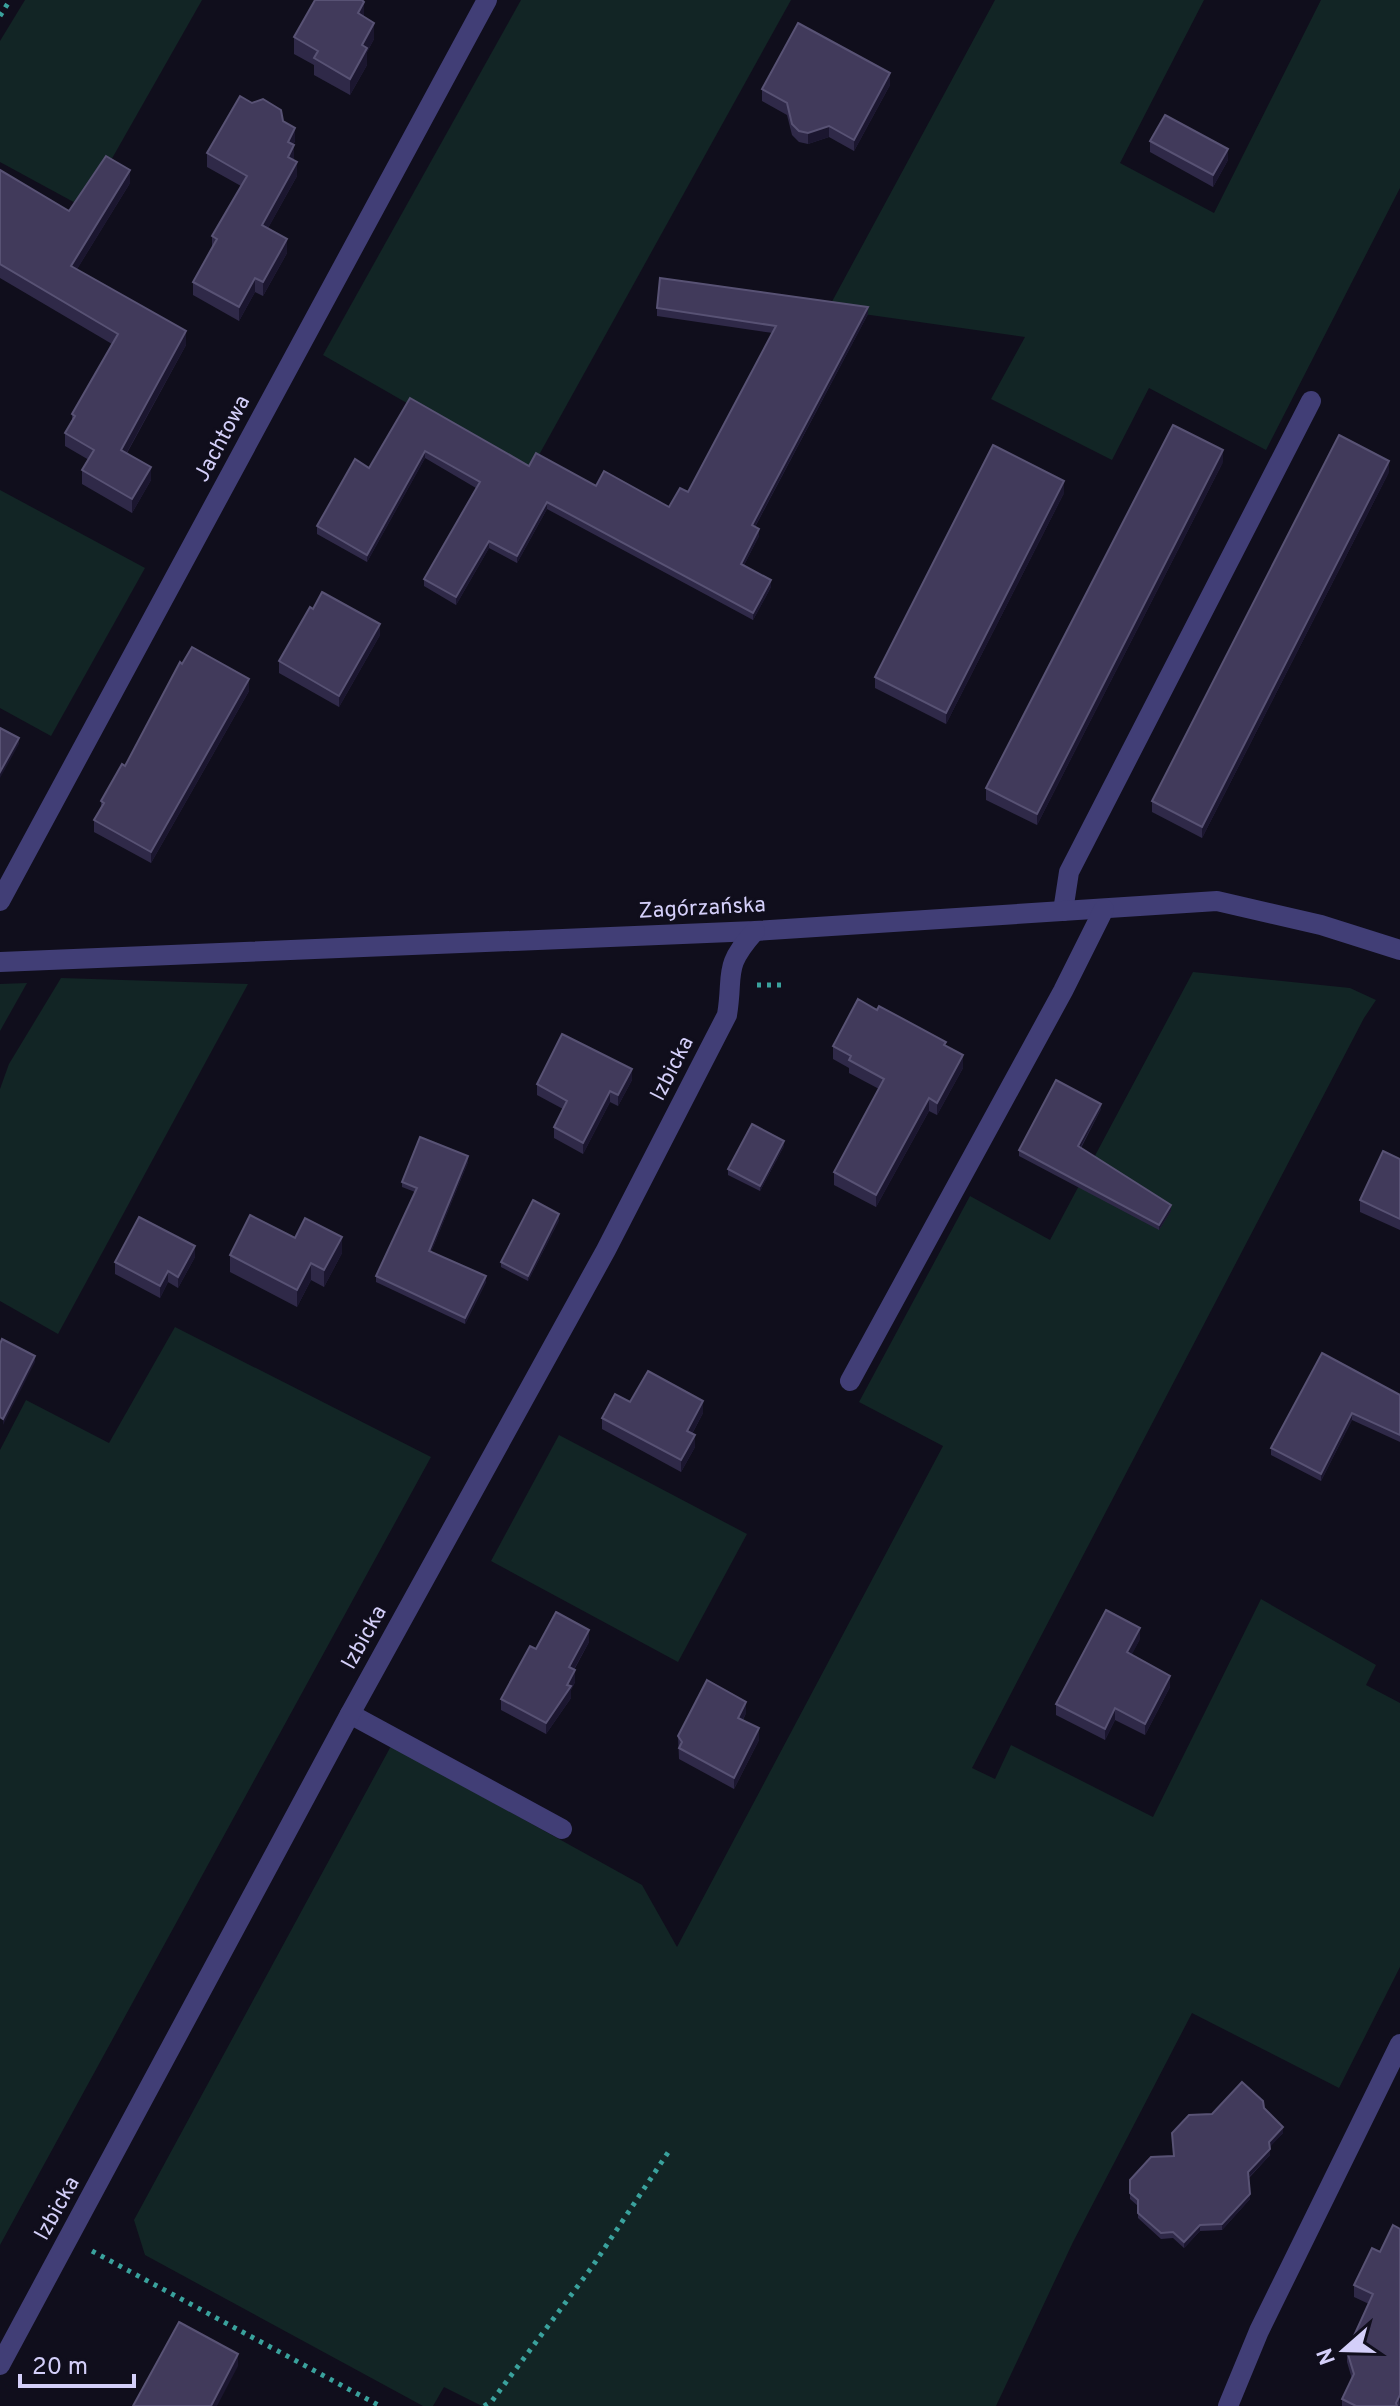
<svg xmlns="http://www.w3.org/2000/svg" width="1400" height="2406" viewBox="0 0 1400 2406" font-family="Overpass,sans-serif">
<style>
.green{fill:#122525}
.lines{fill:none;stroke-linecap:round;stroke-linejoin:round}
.path{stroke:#3aa29d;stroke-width:5;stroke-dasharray:4 6;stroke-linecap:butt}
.minor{stroke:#413e76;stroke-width:20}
.wall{fill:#2f2948}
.shaded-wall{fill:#1b162f}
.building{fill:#413a5b;stroke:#585274;stroke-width:2}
.labels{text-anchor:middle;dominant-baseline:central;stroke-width:6;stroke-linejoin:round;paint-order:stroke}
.street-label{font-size:22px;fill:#d4cff9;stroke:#100e1c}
</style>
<rect width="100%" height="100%" fill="#100e1c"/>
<!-- green -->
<g class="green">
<polygon points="25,0 202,0 106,169 81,206 0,162 0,41"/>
<polygon points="521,0 791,0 529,473 323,355"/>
<polygon points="995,0 1204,0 1120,163 1214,213 1321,0 1400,0 1400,188 1266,450 1149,388 1112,460 991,399 1025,337 828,309"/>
<polygon points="0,490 145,568 51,736 0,708"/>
<polygon points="1193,972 1350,988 1376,1000 1364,1018 972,1768 995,1779 1011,1745 1153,1817 1261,1599 1376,1665 1366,1685 1400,1703 1400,1967 1339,2088 1192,2013 1073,2242 996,2406 482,2406 444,2387 433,2406 423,2406 145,2255 134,2220 391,1746 642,1885 677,1947 943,1446 859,1402 970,1196 1050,1240"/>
<polygon points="61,978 248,984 58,1334 0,1301 0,1089 9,1064"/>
<polygon points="27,983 0,1031 0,984"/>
<polygon points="175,1327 431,1457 0,2245 0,1450 26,1400 109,1443"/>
<polygon points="559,1435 747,1534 678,1662 491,1561"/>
</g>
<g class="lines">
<!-- path -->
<g class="path">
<polyline points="0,16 10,0"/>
<polyline points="757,985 783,985"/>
<polyline points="92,2251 380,2406"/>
<polyline points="484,2406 492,2401 592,2267 671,2148"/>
</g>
<!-- minor -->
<g class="minor">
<polyline points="0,901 487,0"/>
<polyline points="1063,911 1069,872 1311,401"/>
<polyline points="0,962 755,931 1217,901 1321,925 1400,950"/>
<polyline points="850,1381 1063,991 1104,909"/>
<polyline points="350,1714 562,1829"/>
<path d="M0 2365 350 1714 606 1250 727 1015C734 973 722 968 755 931"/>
<polyline points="1228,2406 1259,2331 1400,2044"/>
</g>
</g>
<!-- wall -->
<g class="wall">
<polygon points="364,17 374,39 367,52 367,65 350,95 314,75 314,65 294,54 294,37"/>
<polygon points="890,85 854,151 829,137 808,144 799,142 792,135 787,115 762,101 762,89"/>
<polygon points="252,103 283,121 295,141 293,145 294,160 297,176 268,228 287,253 263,296 255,292 239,321 193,295 193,282 212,248 212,236 241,186 207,167 207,153"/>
<polygon points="1150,141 1228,160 1213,187 1150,152"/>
<polygon points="0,170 69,211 130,183 77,269 186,345 127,453 151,480 132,513 82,484 82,470 89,460 65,446 65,433 72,420 72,414 112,344 0,278"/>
<polygon points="657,308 868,314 755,527 759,536 744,565 771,587 753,620 547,509 517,563 489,548 456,605 424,586 424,579 476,488 425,458 367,562 317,534 317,526 369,468 410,398 529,466 596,486 669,507 688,492 773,333 657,316"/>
<polygon points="1223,462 1037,825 986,800 986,788"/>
<polygon points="1389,472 1202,838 1152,812 1152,801"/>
<polygon points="1064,493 946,724 875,688 875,677"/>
<polygon points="380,635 339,707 279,673 279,661"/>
<polygon points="182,664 249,691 151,863 94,832 94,820 101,809 101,801 125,766"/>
<polygon points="833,1046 946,1046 963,1068 937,1115 929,1111 876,1207 834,1185 834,1172 879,1089 849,1073 849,1068 833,1059"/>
<polygon points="632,1080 618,1106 610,1102 583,1154 554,1138 554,1127 563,1109 537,1095 537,1084"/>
<polygon points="1101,1109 1081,1148 1171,1211 1159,1230 1019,1156 1019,1150"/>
<polygon points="784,1146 760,1191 728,1175 728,1169"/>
<polygon points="1400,1159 1400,1230 1360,1212 1360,1200"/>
<polygon points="468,1162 431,1252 486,1282 465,1324 376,1282 376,1276 415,1192 402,1187 402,1182"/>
<polygon points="559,1220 528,1281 501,1267 501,1262"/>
<polygon points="295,1238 342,1253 324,1287 311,1280 297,1307 230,1272 230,1255"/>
<polygon points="195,1257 178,1288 168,1282 160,1298 115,1274 115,1262"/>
<polygon points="1322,1353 1400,1395 1400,1442 1352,1420 1321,1481 1271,1455 1271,1448"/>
<polygon points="630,1402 703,1413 692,1434 695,1447 681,1472 602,1429 602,1418"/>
<polygon points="1140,1639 1131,1655 1170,1687 1145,1735 1115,1720 1105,1740 1056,1715 1056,1704"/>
<polygon points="589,1642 574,1670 575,1682 571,1690 571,1698 546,1734 501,1710 501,1699 536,1649"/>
<polygon points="746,1713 743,1720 759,1740 734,1789 679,1759 678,1736"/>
<polygon points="1264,2108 1283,2133 1269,2147 1270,2155 1249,2178 1250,2199 1222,2230 1200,2231 1184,2248 1173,2238 1161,2239 1138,2218 1138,2206 1130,2199 1130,2180 1173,2156 1212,2114"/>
<polygon points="1380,2252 1400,2406 1342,2406 1342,2399 1352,2379 1347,2362 1347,2351 1369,2304 1354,2297 1354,2285"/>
</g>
<!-- shaded-wall -->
<g class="shaded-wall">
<polygon points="364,2 364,18 358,13"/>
<polygon points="374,23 374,39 367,52 367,65 350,95 350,79 362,45"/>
<polygon points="890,73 890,85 854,151 854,140"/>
<polygon points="829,126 829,137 808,144 808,133"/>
<polygon points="295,128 295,141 288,155 288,142"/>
<polygon points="294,145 294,159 288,171 288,157"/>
<polygon points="1228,149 1228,160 1213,187 1213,175"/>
<polygon points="297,162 297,176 262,239 262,225"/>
<polygon points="130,170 130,183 71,279 71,266"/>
<polygon points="287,239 287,253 263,296 263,282"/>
<polygon points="255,278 255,292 239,321 239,307"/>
<polygon points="868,307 868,314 752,532 752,525"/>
<polygon points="186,331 186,345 121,463 121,450"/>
<polygon points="1223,450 1223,462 1037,825 1037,814"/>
<polygon points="425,451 425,458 367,562 367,555"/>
<polygon points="1389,461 1389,472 1202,838 1202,827"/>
<polygon points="151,467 151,480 132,513 132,499"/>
<polygon points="1064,481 1064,493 946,724 946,713"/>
<polygon points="547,502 547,509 517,563 517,556"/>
<polygon points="759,529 759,536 741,571 741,564"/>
<polygon points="489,541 489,548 456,605 456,597"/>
<polygon points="771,580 771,587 753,620 753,613"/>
<polygon points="380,624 380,635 339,707 339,696"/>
<polygon points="249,679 249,691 151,863 151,852"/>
<polygon points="19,738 19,744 0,778 0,772"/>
<polygon points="963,1055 963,1068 937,1115 937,1103"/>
<polygon points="632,1069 632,1080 618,1106 618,1095"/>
<polygon points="610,1091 610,1102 583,1154 583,1143"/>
<polygon points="929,1098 929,1111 876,1207 876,1195"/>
<polygon points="1101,1104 1101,1109 1078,1152 1078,1146"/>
<polygon points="784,1141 784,1146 760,1191 760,1186"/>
<polygon points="468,1156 468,1162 429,1257 429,1251"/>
<polygon points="1171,1205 1171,1211 1159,1230 1159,1225"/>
<polygon points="559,1214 559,1220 528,1281 528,1276"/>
<polygon points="342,1237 342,1253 324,1287 324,1270"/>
<polygon points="195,1246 195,1257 178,1288 178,1277"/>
<polygon points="311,1263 311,1280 297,1307 297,1290"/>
<polygon points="168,1271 168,1282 160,1298 160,1286"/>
<polygon points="486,1276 486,1282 465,1324 465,1318"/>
<polygon points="35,1356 35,1362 3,1425 3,1419"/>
<polygon points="703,1401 703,1413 687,1443 687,1431"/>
<polygon points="1352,1413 1352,1420 1321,1481 1321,1474"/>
<polygon points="695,1435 695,1447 681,1472 681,1460"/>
<polygon points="1140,1628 1140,1639 1127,1664 1127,1652"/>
<polygon points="589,1630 589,1642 569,1678 569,1667"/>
<polygon points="575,1670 575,1682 571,1690 571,1698 546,1734 546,1723"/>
<polygon points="1170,1676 1170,1687 1145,1735 1145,1724"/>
<polygon points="746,1702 746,1713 738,1729 738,1718"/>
<polygon points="1115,1708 1115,1720 1105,1740 1105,1729"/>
<polygon points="759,1728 759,1740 734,1789 734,1778"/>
<polygon points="1283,2127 1283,2133 1269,2148 1269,2142"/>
<polygon points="1270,2149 1270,2155 1248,2178 1248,2172"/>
<polygon points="1250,2194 1250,2199 1222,2230 1222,2224"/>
<polygon points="1200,2225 1200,2231 1184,2248 1184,2242"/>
<polygon points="238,2354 238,2366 217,2406 211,2406"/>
</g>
<!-- building -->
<g class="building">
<polygon points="315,0 362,0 364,2 358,13 374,23 362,45 367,48 350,79 314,58 318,51 294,37"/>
<polygon points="798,23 890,73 854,140 829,126 808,133 799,131 792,124 787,103 762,89"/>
<polygon points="240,96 252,103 263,99 281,110 283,121 295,128 288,142 294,145 288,157 297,162 262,225 287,239 263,282 255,278 239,307 193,282 217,239 212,236 247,176 207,153"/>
<polygon points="1165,115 1228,149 1213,175 1150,141"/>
<polygon points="106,156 130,170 71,266 186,331 121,450 151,467 132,499 82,470 94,450 65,433 75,416 72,414 118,334 0,264 0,170 69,211"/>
<polygon points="660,278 868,307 752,525 759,529 741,564 771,580 753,613 547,502 517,556 489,541 456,597 424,579 480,482 425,451 367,555 317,526 355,459 369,468 410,398 529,466 536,453 596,486 604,471 669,507 680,488 688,492 776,326 657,308"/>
<polygon points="1173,425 1223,450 1037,814 986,788"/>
<polygon points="1339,435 1389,461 1202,827 1152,801"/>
<polygon points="993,445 1064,481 946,713 875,677"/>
<polygon points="322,592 380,624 339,696 279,661 310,607 313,609"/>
<polygon points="192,647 249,679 151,852 94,820 104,803 101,801 122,764 125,766 180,662 182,664"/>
<polygon points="0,728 19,738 0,772"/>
<polygon points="858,999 877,1010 879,1006 946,1042 944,1045 963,1055 937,1103 929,1098 876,1195 834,1172 884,1079 849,1060 851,1056 833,1046"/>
<polygon points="562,1034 632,1069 618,1095 610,1091 583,1143 554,1127 567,1101 537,1084"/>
<polygon points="1056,1080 1101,1104 1078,1146 1171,1205 1159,1225 1019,1150"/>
<polygon points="752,1124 784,1141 760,1186 728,1169"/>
<polygon points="420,1137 468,1156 429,1251 486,1276 465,1318 376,1276 417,1188 402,1182"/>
<polygon points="1383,1151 1400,1159 1400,1219 1360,1200"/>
<polygon points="533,1200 559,1214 528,1276 501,1262"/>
<polygon points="250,1215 295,1238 305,1218 342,1237 324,1270 311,1263 297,1290 230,1255"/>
<polygon points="139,1217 195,1246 178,1277 168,1271 160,1286 115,1262"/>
<polygon points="2,1339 35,1356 3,1419 0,1417 0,1344"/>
<polygon points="1322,1353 1400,1395 1400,1435 1352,1413 1321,1474 1271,1448"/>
<polygon points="648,1371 703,1401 687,1431 695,1435 681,1460 602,1418 615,1394 630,1402"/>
<polygon points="1106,1610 1140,1628 1127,1652 1170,1676 1145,1724 1115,1708 1105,1729 1056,1704"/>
<polygon points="556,1612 589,1630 569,1667 575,1670 567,1685 571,1686 546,1723 501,1699 530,1646 536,1649"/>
<polygon points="707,1680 746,1702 738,1718 759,1728 734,1778 679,1748 682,1742 678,1736"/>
<polygon points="1242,2082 1263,2101 1264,2108 1283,2127 1269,2142 1270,2149 1248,2172 1250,2194 1222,2224 1200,2225 1184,2242 1173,2232 1161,2233 1138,2213 1138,2200 1130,2193 1130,2180 1151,2157 1174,2156 1172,2133 1189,2115 1212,2114"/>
<polygon points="1393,2225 1400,2229 1400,2395 1396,2403 1397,2406 1356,2406 1342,2399 1354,2374 1347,2351 1373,2294 1354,2285 1372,2248 1380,2252"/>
<polygon points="179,2322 238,2354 211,2406 133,2406"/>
</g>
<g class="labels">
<!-- street labels -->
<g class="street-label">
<text transform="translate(223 439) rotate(-62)">Jachtowa</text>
<text transform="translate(702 909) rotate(-3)">Zagórzańska</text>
<text transform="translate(673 1069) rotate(-63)">Izbicka</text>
<text transform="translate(365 1638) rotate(-61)">Izbicka</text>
<text transform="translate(58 2209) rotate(-61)">Izbicka</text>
</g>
</g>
<!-- north arrow -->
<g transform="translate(1344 2350) rotate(250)" stroke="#100e1c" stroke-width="6" paint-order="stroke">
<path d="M0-6L14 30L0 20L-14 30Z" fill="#d4cff9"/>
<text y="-12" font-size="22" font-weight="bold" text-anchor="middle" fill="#d4cff9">N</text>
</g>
<!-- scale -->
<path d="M20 2374v12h114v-12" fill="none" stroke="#d4cff9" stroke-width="4"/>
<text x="32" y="2374" font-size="24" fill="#d4cff9" stroke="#100e1c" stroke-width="6" paint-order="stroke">20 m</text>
</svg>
